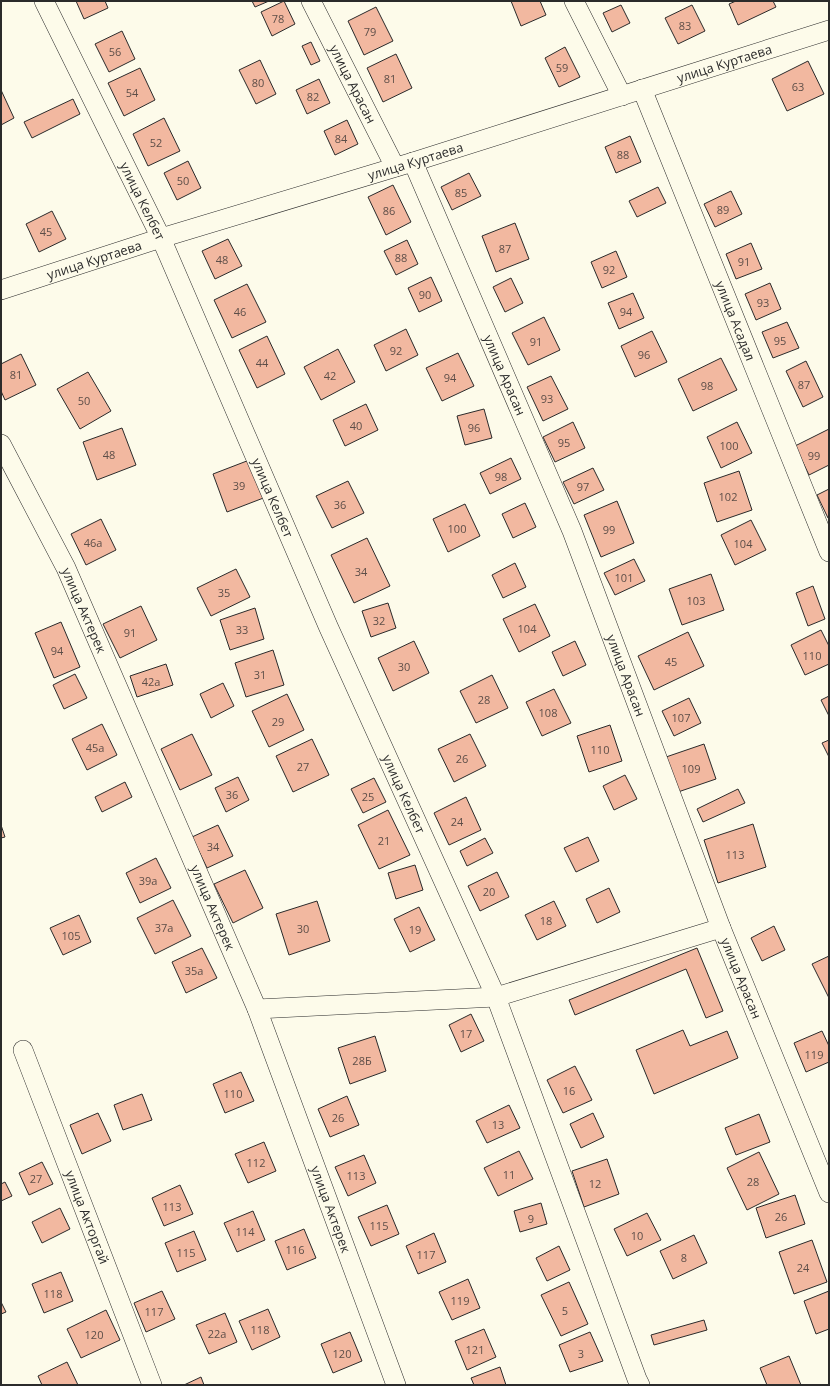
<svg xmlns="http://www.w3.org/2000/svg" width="830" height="1386" viewBox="0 0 830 1386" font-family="'Open Sans',sans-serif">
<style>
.building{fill:#f2b8a0;stroke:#2b2b2b}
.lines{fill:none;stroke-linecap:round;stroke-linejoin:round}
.minor-casing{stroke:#2b2b2b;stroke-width:20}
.minor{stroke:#fdfbea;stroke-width:19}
.labels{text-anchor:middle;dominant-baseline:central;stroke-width:3;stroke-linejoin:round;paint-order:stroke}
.number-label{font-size:11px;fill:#5d4e48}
.street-label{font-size:13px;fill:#2b2b2b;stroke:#fdfbea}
</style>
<rect width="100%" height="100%" fill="#fdfbea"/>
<!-- building -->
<g class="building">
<polygon points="76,1 105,1 108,8 84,19"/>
<polygon points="252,1 269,1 255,7"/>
<polygon points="284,1 295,24 272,36 261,12"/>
<polygon points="511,1 540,1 546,15 521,26"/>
<polygon points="736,1 773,1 776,7 738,25 729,4"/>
<polygon points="621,5 630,23 612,32 603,13"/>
<polygon points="692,5 705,31 678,44 665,18"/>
<polygon points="376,7 393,41 364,55 348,21"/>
<polygon points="122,31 135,59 109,72 95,44"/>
<polygon points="311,42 320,61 311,65 302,46"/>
<polygon points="565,47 580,77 559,87 545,58"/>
<polygon points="396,54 412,88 383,102 367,68"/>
<polygon points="260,60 276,94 256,104 239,70"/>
<polygon points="808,61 824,94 787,111 772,79"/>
<polygon points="140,68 155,100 124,116 108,83"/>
<polygon points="319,79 330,103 307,114 296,90"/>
<polygon points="1,90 14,118 1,125"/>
<polygon points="73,99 80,114 32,138 24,122"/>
<polygon points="164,118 180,151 148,166 133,134"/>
<polygon points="347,120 358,144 335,155 324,131"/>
<polygon points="630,136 641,162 616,173 605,147"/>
<polygon points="188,161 201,188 177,200 164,173"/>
<polygon points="469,173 481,196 452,210 441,187"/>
<polygon points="393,185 411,222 386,235 368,197"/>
<polygon points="658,187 666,203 637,217 629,201"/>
<polygon points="731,191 742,214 715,227 704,204"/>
<polygon points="52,211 66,239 39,252 26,224"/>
<polygon points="515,223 529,259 496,272 482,236"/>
<polygon points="228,239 242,266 215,279 202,251"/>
<polygon points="407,240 418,264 396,275 384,251"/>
<polygon points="751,243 762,269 736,279 726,254"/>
<polygon points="616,251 627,277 602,288 591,262"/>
<polygon points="431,277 442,301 419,312 408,288"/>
<polygon points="511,278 523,303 505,312 493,287"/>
<polygon points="770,283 781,309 756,320 745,294"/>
<polygon points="247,284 266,322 232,338 214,300"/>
<polygon points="633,293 644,318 619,329 608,303"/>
<polygon points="544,317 560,350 528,365 512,333"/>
<polygon points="787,322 799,348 773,358 762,332"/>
<polygon points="406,329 418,355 386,371 374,345"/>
<polygon points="652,331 667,362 635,377 621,346"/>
<polygon points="267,336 285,374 257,388 239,350"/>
<polygon points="338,349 355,382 321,400 304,367"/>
<polygon points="458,353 474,386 442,401 426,368"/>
<polygon points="21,354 36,385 5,400 1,391 1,364"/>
<polygon points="721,358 737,390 693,411 678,379"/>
<polygon points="806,361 823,397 803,407 786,371"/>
<polygon points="88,372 111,411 80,429 57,389"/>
<polygon points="551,376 568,409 543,421 527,387"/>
<polygon points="366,404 378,430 345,446 333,420"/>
<polygon points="484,409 492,438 465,445 457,416"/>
<polygon points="573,422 585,448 555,462 543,437"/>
<polygon points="737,422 752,453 721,468 707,437"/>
<polygon points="122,428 136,465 97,480 83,442"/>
<polygon points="829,429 829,465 809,475 795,446"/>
<polygon points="511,458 521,479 490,494 480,473"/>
<polygon points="252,459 266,497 227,512 213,474"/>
<polygon points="593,468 604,490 574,504 563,482"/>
<polygon points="739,471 752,510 717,522 704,483"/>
<polygon points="348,481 364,513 332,528 316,496"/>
<polygon points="829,489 829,517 828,518 817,495"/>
<polygon points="617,501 634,543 601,557 584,515"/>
<polygon points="525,503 536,527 513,538 502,514"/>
<polygon points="465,504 480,536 448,552 433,519"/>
<polygon points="101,519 116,550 86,565 71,534"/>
<polygon points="751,520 766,550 735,565 721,535"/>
<polygon points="367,538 390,586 354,603 331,555"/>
<polygon points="634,559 645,581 615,595 604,573"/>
<polygon points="515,563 526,587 503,598 492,575"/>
<polygon points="236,569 250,597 211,616 197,588"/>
<polygon points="711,574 724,610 682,625 669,589"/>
<polygon points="813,586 825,619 808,626 796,593"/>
<polygon points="388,603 396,628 371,637 362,611"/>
<polygon points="535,604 550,636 519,652 503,619"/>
<polygon points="141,606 157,640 120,658 103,624"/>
<polygon points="255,608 264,639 230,650 220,620"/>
<polygon points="61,622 80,667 54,678 35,633"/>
<polygon points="821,630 829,646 829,664 805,675 791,645"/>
<polygon points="688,632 704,666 654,690 638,656"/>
<polygon points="414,641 429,673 393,691 378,658"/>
<polygon points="575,641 586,665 563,676 552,652"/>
<polygon points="273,650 284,685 246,697 235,663"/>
<polygon points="166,664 173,685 137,697 130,676"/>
<polygon points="75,674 87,698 64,709 53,685"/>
<polygon points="492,675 508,708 476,723 460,691"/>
<polygon points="223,683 234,706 211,718 200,694"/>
<polygon points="554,689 571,723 542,736 526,702"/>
<polygon points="287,694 304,730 269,747 252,711"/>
<polygon points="829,696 829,716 821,700"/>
<polygon points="689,698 701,723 674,736 662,711"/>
<polygon points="102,724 117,755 87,770 72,739"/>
<polygon points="610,725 622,761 589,772 577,736"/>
<polygon points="192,734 212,775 180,790 161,749"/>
<polygon points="470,734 486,766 454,782 438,749"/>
<polygon points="312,739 329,775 293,792 276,756"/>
<polygon points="829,740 829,757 822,743"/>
<polygon points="704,744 716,779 678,792 666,757"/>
<polygon points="625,775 637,799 614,810 603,786"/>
<polygon points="238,777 249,800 226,812 215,788"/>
<polygon points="374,778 386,802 363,813 351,789"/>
<polygon points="125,782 132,797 102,812 95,797"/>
<polygon points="738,789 745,803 703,822 697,809"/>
<polygon points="466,797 481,830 449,845 434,813"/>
<polygon points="388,810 410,855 379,869 358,825"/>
<polygon points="753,824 766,867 718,883 704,840"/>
<polygon points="1,825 5,837 1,838"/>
<polygon points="218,825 233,856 207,868 192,837"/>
<polygon points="588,837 599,861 576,872 564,848"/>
<polygon points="485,838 493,853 467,866 460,851"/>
<polygon points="156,858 171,888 140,903 126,873"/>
<polygon points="415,865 423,890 396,899 388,873"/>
<polygon points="245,870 263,908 233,923 214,884"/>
<polygon points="497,872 509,897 480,911 468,886"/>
<polygon points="609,888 620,912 597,923 586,899"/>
<polygon points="173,900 191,936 155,954 137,918"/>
<polygon points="317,901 330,941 289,955 276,914"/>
<polygon points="554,901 566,926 537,940 525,915"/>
<polygon points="419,907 435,940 410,952 394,919"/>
<polygon points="79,915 91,942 63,955 50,928"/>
<polygon points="774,926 785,950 762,961 751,938"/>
<polygon points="202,948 217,978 186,993 172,962"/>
<polygon points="697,948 723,1011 706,1018 686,969 575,1015 569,1000"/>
<polygon points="829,956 829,998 812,964"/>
<polygon points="471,1014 484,1041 461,1052 449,1025"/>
<polygon points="683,1030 690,1046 727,1031 738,1058 654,1094 636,1050"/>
<polygon points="822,1031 829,1046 829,1062 806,1072 794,1043"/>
<polygon points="375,1036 386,1071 350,1084 338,1048"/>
<polygon points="575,1066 592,1100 563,1113 547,1080"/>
<polygon points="241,1072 254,1101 225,1113 213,1084"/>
<polygon points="142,1094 152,1120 123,1130 114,1105"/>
<polygon points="347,1096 359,1125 330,1137 318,1109"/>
<polygon points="509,1105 520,1128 487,1143 476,1121"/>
<polygon points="98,1113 111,1141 82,1154 70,1125"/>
<polygon points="593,1113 604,1137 581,1148 570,1124"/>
<polygon points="759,1114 770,1142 736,1155 725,1128"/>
<polygon points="264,1142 276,1171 248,1183 235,1154"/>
<polygon points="519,1151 533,1179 498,1196 484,1168"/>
<polygon points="759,1152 779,1194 747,1210 727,1168"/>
<polygon points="364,1155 376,1183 348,1196 335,1167"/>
<polygon points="607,1159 619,1194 584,1207 572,1171"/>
<polygon points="42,1162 53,1184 29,1195 19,1173"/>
<polygon points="5,1182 12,1196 1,1201 1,1184"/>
<polygon points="180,1185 193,1214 164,1226 152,1198"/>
<polygon points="795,1195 805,1224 766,1238 756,1208"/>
<polygon points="541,1203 547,1224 520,1232 514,1211"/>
<polygon points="387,1205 399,1234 371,1246 358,1217"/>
<polygon points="60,1208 70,1229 42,1243 32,1222"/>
<polygon points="253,1211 265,1240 237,1252 224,1223"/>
<polygon points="647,1213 661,1240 627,1256 614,1229"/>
<polygon points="304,1229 316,1258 287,1270 275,1241"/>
<polygon points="194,1231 206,1260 177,1272 165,1243"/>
<polygon points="434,1233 446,1262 418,1274 406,1246"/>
<polygon points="694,1235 707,1263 673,1279 660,1251"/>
<polygon points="812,1240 827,1282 794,1294 779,1252"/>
<polygon points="559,1246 570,1270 547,1281 536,1258"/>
<polygon points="61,1272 73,1301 44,1313 32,1284"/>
<polygon points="468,1279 480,1308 452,1320 439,1292"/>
<polygon points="569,1282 588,1324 561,1336 541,1295"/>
<polygon points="162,1291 175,1319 146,1332 134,1303"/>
<polygon points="829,1291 829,1329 816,1334 804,1301"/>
<polygon points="1,1302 6,1312 1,1314"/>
<polygon points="268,1309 280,1337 252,1350 239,1321"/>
<polygon points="106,1310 120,1340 81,1358 67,1329"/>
<polygon points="225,1313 237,1342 209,1354 196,1325"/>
<polygon points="704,1320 707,1330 654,1345 651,1335"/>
<polygon points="484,1329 496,1357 467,1370 455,1341"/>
<polygon points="350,1332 362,1361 333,1373 321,1344"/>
<polygon points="590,1332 603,1361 570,1372 559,1345"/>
<polygon points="789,1356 801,1385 767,1385 760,1368"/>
<polygon points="67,1362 78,1385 42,1385 38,1376"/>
<polygon points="500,1367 506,1385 474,1385 471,1378"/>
<polygon points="201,1377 204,1385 184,1385"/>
</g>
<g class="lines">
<defs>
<g id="minor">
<path id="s1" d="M44 1 161 238 328 626 496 997 637 1379 640 1385"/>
<path id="s2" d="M311 1 395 167"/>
<polyline points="574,1 622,96"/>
<path id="s3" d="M642 89 829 552"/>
<path id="s4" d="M413 162 572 531 721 928 829 1193"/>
<path id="s5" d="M1 290 161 238 413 162 829 30"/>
<path id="s6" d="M1 444 66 568 257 1009 396 1385"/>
<polyline points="257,1009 496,997 721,928"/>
<path id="s7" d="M23 1050 152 1385"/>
</g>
</defs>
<!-- minor casing -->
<use href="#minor" class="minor-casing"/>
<!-- minor -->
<use href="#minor" class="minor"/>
</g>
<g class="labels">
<!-- number labels -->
<g class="number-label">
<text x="278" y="18">78</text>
<text x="685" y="25">83</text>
<text x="370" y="31">79</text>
<text x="115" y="51">56</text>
<text x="562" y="67">59</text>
<text x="390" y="78">81</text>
<text x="258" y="82">80</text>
<text x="798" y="86">63</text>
<text x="132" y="92">54</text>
<text x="313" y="96">82</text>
<text x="341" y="138">84</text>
<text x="156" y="142">52</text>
<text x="623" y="154">88</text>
<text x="183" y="180">50</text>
<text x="461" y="192">85</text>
<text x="723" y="209">89</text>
<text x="389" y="210">86</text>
<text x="46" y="231">45</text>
<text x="505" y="248">87</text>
<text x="401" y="257">88</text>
<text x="222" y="259">48</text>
<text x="744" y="261">91</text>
<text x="609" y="269">92</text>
<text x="425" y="294">90</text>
<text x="763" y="302">93</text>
<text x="240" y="311">46</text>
<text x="626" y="311">94</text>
<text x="780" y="340">95</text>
<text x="536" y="341">91</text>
<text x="396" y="350">92</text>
<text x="644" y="354">96</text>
<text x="262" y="362">44</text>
<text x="16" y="374">81</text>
<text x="330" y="375">42</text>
<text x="450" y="377">94</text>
<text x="804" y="384">87</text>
<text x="707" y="385">98</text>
<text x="547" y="398">93</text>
<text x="84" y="400">50</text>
<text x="356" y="425">40</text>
<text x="474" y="427">96</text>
<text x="564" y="442">95</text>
<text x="729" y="445">100</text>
<text x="109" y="454">48</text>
<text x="814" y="455">99</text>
<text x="501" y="476">98</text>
<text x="239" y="485">39</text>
<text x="583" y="486">97</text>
<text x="728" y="496">102</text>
<text x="340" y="504">36</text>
<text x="457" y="528">100</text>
<text x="609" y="529">99</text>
<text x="93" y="542">46а</text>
<text x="743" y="543">104</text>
<text x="361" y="571">34</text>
<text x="624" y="577">101</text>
<text x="224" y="592">35</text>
<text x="696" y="600">103</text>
<text x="379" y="620">32</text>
<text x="527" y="628">104</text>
<text x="242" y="629">33</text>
<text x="130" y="632">91</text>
<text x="57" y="650">94</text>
<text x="812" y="655">110</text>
<text x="671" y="661">45</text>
<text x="404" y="666">30</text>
<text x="260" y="674">31</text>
<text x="151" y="681">42а</text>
<text x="484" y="699">28</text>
<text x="548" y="712">108</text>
<text x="681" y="717">107</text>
<text x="278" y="721">29</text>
<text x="95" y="747">45а</text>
<text x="600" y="749">110</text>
<text x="462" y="758">26</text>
<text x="303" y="766">27</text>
<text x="691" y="768">109</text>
<text x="232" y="794">36</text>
<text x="368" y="796">25</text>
<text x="457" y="821">24</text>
<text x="384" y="840">21</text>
<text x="213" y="846">34</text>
<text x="735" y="854">113</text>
<text x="148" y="880">39а</text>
<text x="489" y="891">20</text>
<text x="546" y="920">18</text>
<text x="164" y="927">37а</text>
<text x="303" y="928">30</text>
<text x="415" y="929">19</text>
<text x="71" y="935">105</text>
<text x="194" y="970">35а</text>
<text x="466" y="1033">17</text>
<text x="814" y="1054">119</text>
<text x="362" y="1060">28Б</text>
<text x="569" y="1090">16</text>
<text x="233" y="1093">110</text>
<text x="338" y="1117">26</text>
<text x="498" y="1124">13</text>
<text x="256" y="1162">112</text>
<text x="509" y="1174">11</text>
<text x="356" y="1175">113</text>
<text x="36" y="1178">27</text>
<text x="753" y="1181">28</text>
<text x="595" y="1183">12</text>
<text x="172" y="1206">113</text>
<text x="781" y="1216">26</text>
<text x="531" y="1218">9</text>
<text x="379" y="1225">115</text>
<text x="245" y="1231">114</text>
<text x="637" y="1235">10</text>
<text x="295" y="1249">116</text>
<text x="186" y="1252">115</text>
<text x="426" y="1254">117</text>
<text x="684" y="1257">8</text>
<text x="803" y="1267">24</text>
<text x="53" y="1293">118</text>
<text x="460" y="1300">119</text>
<text x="565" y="1310">5</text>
<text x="154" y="1311">117</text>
<text x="260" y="1329">118</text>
<text x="217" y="1333">22а</text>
<text x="94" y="1334">120</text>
<text x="475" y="1349">121</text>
<text x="342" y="1353">120</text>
<text x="581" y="1353">3</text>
</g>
<!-- street labels -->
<g class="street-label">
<text stroke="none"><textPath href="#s5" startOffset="758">улица Куртаева</textPath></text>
<text stroke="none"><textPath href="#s2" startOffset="93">улица Арасан</textPath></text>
<text stroke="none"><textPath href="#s5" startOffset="434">улица Куртаева</textPath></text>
<text stroke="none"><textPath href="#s1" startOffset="223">улица Келбет</textPath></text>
<text stroke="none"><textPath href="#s5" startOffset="98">улица Куртаева</textPath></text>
<text stroke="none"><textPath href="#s3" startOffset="250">улица Асадал</textPath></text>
<text stroke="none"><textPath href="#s4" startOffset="232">улица Арасан</textPath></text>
<text stroke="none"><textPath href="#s1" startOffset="547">улица Келбет</textPath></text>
<text stroke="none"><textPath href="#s6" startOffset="186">улица Актерек</textPath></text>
<text stroke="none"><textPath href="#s4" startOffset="556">улица Арасан</textPath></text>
<text stroke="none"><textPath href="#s1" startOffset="871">улица Келбет</textPath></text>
<text stroke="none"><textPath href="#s6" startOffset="510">улица Актерек</textPath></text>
<text stroke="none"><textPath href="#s4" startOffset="880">улица Арасан</textPath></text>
<text stroke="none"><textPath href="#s6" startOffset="834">улица Актерек</textPath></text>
<text stroke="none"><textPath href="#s7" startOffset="179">улица Акторгай</textPath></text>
</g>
</g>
<!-- border -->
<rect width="830" height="1386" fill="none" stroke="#2b2b2b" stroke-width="4"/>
</svg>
